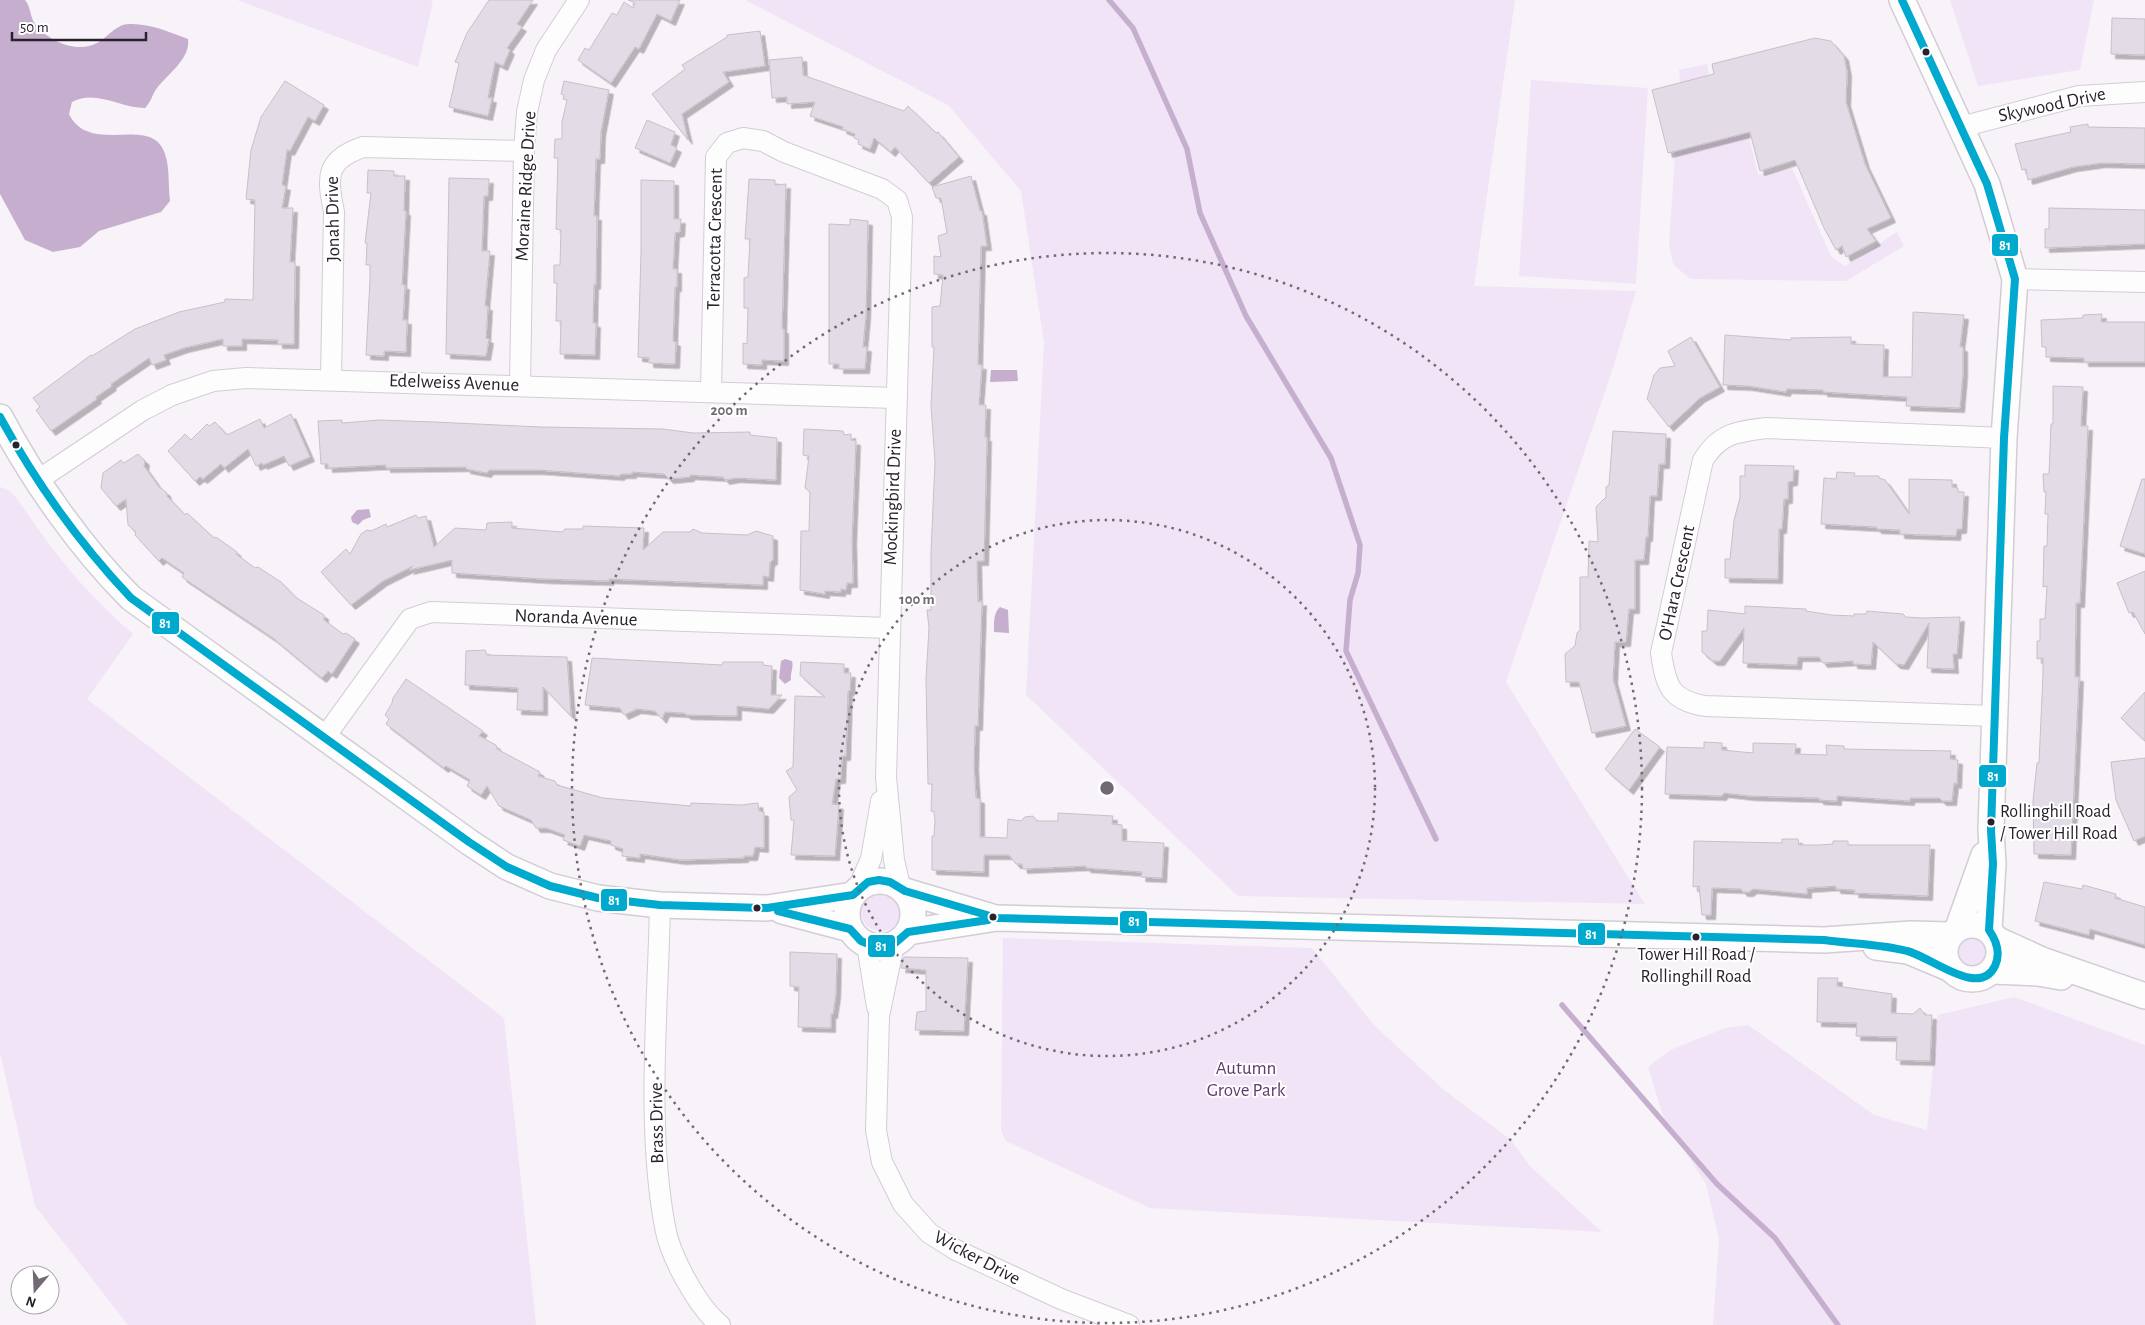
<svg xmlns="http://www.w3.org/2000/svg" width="2145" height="1325" viewBox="0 0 2145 1325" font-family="'Alegreya Sans',sans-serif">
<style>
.green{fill:#f1e4f6}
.water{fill:#c6afce}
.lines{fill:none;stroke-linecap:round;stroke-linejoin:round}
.stream{stroke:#c6afce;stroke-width:5.5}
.building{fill:#e3dbe6;stroke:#c7c0c9;filter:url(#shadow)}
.minor-casing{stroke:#d3ccd5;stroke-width:22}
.tertiary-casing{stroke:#d3ccd5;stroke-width:28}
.minor{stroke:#fefdfe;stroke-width:20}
.tertiary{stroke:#fefdfe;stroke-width:25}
.bus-1-casing{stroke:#fff;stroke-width:11}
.bus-1{stroke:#00a9ce;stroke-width:8}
.ring{fill:none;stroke:#716a74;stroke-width:2.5;stroke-dasharray:2.5 5}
.bus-dot{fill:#29212c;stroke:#fff;stroke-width:2}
.labels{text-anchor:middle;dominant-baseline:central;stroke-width:4;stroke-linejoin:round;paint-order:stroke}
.bus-label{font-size:18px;fill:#29212c;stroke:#fff;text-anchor:start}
.street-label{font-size:19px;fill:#29212c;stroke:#fff}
.park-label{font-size:19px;fill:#623a71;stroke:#fff}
.centre{fill:#716a74;stroke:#fff;stroke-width:2.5}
.ring-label{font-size:15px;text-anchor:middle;font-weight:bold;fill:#716a74;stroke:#fff;stroke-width:4;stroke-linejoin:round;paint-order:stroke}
.line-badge{stroke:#fff;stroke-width:2}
.badge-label{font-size:14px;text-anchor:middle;font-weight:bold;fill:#fff}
</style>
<defs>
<filter id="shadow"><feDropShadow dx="4.5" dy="4.5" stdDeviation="0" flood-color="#0004"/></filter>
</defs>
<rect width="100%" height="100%" fill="#f8f3f9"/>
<!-- green -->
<g class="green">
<polygon points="237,0 430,0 433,2 418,67"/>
<polygon points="745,0 1515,0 1474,286 1636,291 1613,368 1506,682 1645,904 1238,896 1026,695 1044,343 1021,191 948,105"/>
<polygon points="1950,0 2094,0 2080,70 1978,86"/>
<polygon points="1707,64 1715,106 1746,123 1758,175 1792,168 1831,256 1845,266 1897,232 1904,246 1846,281 1690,279 1673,264 1669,244 1680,81 1679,70"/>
<polygon points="1531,80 1648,88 1636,284 1519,276"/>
<path d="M0 487C15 491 20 504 29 516 59 560 92 599 133 634L87 699 504 1018 536 1325H128L35 1206 0 1053Z"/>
<circle cx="881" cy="911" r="20"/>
<circle cx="1975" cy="955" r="19"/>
<polygon points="1003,938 1312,948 1374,1025 1444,1090 1510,1139 1530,1166 1602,1232 1150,1208 1006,1141 1001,1130"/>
<polygon points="2014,997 2145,1045 2145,1325 1713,1325 1719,1239 1706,1184 1664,1119 1648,1067 1670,1050 1725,1028 1748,1025 1874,1115 1927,1130 1938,1015"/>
</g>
<!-- water -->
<g class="water">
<path d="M0 0H25C31 7 30 17 35 24 48 41 77 54 97 43 107 38 116 24 129 24 149 23 170 32 188 39 191 58 168 74 157 88 152 95 151 102 145 108 120 108 96 89 72 102L69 114C90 157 152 113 165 154 170 168 168 186 170 201L161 212 99 231 80 247 53 252 25 240 0 194Z"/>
<polygon points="991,370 1017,370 1018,381 990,382"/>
<polygon points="369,509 371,517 363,520 358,525 352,522 351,517 357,510"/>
<path d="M1000 607 1008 610 1009 633 994 632C994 624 993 613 1000 607Z"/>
<path d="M785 659 792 661C794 667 790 673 791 680L785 684 779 678 781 661Z"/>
</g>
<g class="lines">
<!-- stream -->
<g class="stream">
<polyline points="1109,0 1133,28 1187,149 1200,213 1246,316 1331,458 1360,545 1358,573 1350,600 1346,651 1436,839"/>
<polyline points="1562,1005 1717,1184 1775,1238 1838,1325"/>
</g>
</g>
<!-- building -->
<g class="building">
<polygon points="489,0 533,0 517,24 522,27 507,48 510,50 503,66 495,62 488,98 492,98 488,116 449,107 459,63 455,62 467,33"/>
<polygon points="628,0 680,0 671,21 657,14 639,49 635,47 611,83 578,60 585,48 589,50 612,13 617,15 624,2 633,8 635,3"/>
<polygon points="2112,18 2145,19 2145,55 2111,54"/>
<polygon points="760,31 765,66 723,72 729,82 682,114 688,140 652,94 685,69 682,65 727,37 727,35"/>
<polygon points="1815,38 1831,41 1844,56 1847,72 1846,102 1865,164 1891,218 1867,229 1876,241 1846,257 1842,246 1836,250 1824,228 1795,160 1760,171 1750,132 1668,153 1652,90 1714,74 1712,64"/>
<polygon points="802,57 803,75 904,111 908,106 936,133 938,132 959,157 929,183 895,147 891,152 874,138 870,149 858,144 859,140 854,138 855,134 842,129 843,127 810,116 815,102 787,104 787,97 772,98 769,60"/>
<polygon points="285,81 324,105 315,121 308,117 290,151 287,150 282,185 286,186 282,208 293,208 290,262 295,262 294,344 278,344 278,340 242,339 242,346 223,346 223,339 184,348 164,355 166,360 152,365 149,358 111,384 112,386 96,397 97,399 51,431 36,410 40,407 33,398 91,355 92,356 135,329 179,312 225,302 225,299 253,300 255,200 246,199 251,150 261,117"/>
<polygon points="564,81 609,90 601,132 600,159 596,159 594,216 597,216 596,285 594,284 593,323 596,323 595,355 560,354 561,321 556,321 557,283 554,283 554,265 560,265 561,230 556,229 558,158 554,158 555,139 562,139 562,122 567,100 563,99 564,95 561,94"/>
<polygon points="647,120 675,132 671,145 677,148 670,163 635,148"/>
<polygon points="2088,124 2088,127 2145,128 2145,164 2102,163 2073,167 2028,180 2026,169 2022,170 2015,144 2071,132 2070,127"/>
<polygon points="368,170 394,171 394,176 405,176 404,211 406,211 402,285 405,285 403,320 407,320 406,352 384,351 384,356 366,355 370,280 370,265 366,265 367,243 365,243 371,193 367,193"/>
<polygon points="971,176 980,211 982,211 987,246 981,246 978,365 982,365 979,405 986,405 985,437 987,437 984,561 977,561 978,602 982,601 978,726 975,726 974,767 976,798 980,799 980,837 1007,838 1008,819 1021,821 1025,817 1033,816 1037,821 1058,821 1058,813 1113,816 1112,824 1122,825 1122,841 1164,843 1162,878 1141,877 1142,872 1086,868 1086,866 1023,869 1022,864 1016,864 1009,855 984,855 984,872 932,870 932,836 934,836 935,821 934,812 931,811 932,784 928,784 926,679 929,628 927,610 931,610 931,552 935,462 931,406 934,347 932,347 932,307 940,306 943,275 934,274 934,256 941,257 938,236 947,233 941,198 936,198 932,187"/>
<polygon points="449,178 489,179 488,196 484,196 482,251 490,251 485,306 488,306 486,338 489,339 486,356 446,354"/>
<polygon points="749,179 775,180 775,185 786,184 782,329 784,329 784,361 762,360 762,365 743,364 743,343 747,344 748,308 744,308 744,278 748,277 750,239 745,239"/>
<polygon points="641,180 674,181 674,219 681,219 680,232 675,233 673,269 677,269 677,287 675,287 673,341 676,342 675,364 649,363 649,358 638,357 641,252"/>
<polygon points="2049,208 2145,210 2145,244 2045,248 2045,229 2049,229"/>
<polygon points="850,219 868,221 866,315 863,347 867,347 865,369 839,369 839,364 829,364 829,224 850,225"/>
<polygon points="1913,312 1964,315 1960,347 1963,347 1963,373 1960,408 1906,406 1907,397 1823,392 1823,390 1787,389 1786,392 1748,386 1723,385 1725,335 1791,340 1791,338 1851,337 1851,344 1884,345 1883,377 1912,377"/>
<polygon points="2102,314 2101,322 2145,322 2145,362 2084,362 2084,358 2046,357 2046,347 2042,347 2041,320 2083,318 2083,315"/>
<polygon points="1691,337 1720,387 1700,398 1669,427 1647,399 1654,375 1660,368 1675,366 1668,351"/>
<polygon points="2053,386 2083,387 2081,426 2088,426 2080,603 2076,603 2075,677 2079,677 2071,855 2034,854 2033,801 2037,763 2039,763 2043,674 2043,658 2037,659 2037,641 2040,641 2040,619 2045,619 2047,586 2043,587 2044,546 2047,546 2048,514 2045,514 2046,492 2044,492 2043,474 2049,474 2051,424 2053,424"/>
<polygon points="291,414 310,457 289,466 284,456 263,465 262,463 256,466 248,449 224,468 221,464 203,479 200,477 195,481 168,451 185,434 191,440 207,424 209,426 215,422 227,435 260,419 264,428"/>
<polygon points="342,420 342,423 380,420 434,422 541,427 663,429 693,433 750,432 750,435 777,438 776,480 736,478 725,480 723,477 690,475 690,477 669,479 664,474 632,472 632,474 621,474 620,476 539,470 489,470 487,473 466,469 466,467 386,468 386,465 328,468 328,464 321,464 318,421"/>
<polygon points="804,429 843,431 844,435 851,434 851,440 856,441 852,539 853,583 847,583 846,590 841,589 841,592 825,591 825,594 800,590 801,531 809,531 810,492 805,488 809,456 803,455"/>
<polygon points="1613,431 1666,434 1665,464 1659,464 1657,496 1650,496 1648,537 1646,537 1644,560 1635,560 1635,609 1629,609 1626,642 1615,642 1613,679 1626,726 1592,733 1579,682 1566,682 1565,654 1575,646 1577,633 1580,630 1580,577 1588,577 1589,541 1598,542 1596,507 1606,497 1606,487 1609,485"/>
<polygon points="138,454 145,461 144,466 159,487 166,492 167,496 185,515 187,513 214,538 216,537 237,552 236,554 255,568 258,567 281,582 295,597 324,615 324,620 343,634 346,633 355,639 332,674 328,671 322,678 314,672 273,638 182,577 184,573 162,558 159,561 135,535 136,532 128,525 126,499 116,506 101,488 103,473 121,460 124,463"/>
<polygon points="1745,465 1794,466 1793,481 1788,482 1788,499 1784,499 1782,529 1779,529 1778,579 1725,578 1725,559 1730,559 1734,520 1740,498 1740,476 1745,476"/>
<polygon points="1837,472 1855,473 1854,476 1879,476 1879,478 1885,480 1909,514 1909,479 1952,480 1952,487 1958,488 1958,492 1964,492 1962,529 1957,529 1956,536 1926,535 1900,534 1900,530 1877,529 1876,527 1821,524 1824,478 1836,479"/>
<polygon points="2142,479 2145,479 2145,554 2120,546"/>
<polygon points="416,515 418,518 426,516 434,547 455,528 486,530 487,523 512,522 512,528 562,532 565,529 583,529 583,526 644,528 643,550 663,532 690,532 693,529 702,533 747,535 756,531 773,536 773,560 770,562 769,577 763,576 763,585 609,579 609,581 544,579 452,573 452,560 409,570 413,566 383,581 351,605 321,572 346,549 350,554 361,534 367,530 371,531 386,524 387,527"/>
<polygon points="2145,571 2145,634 2133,612 2129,613 2117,583"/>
<polygon points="1745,606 1806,609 1806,611 1831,615 1854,616 1854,614 1866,614 1867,611 1903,614 1906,617 1922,618 1960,617 1957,654 1953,654 1954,669 1927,668 1929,623 1904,665 1896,664 1873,642 1871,665 1853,664 1853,661 1823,663 1819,657 1798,657 1797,665 1743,663 1744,628 1720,661 1713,661 1702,652 1702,631 1707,631 1708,610 1745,614"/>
<polygon points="485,650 487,655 567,657 571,716 543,687 543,711 517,710 518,688 465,685 466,651"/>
<polygon points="592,658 722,665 723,662 763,662 763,665 772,666 771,695 782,695 769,709 737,706 737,716 687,715 684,713 665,712 662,719 655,711 637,709 624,715 620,708 585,705"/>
<polygon points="801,662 844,664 844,673 851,673 850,691 848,691 846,756 842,756 841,779 836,779 832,804 839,805 835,856 791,855 794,820 791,820 789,797 797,790 786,771 793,767 795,696 825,697 800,675"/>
<polygon points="406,679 483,731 479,736 496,745 497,749 540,772 538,776 555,781 557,785 603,798 691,806 691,803 741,805 758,803 759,811 764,812 764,848 755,847 753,856 744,856 744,858 681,860 640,854 640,858 622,856 623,849 611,845 611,841 584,835 580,846 563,840 565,835 546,828 536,828 531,820 499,806 487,786 481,795 467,786 470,780 446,766 444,768 386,724 389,719 385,715 392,703 393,698"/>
<polygon points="2145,692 2145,741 2121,718"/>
<polygon points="1635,729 1660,747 1629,790 1605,769"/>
<polygon points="1704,742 1722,743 1722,750 1753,753 1753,743 1796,744 1795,754 1827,755 1826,745 1844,746 1844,749 1951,751 1950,759 1958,760 1957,784 1954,783 1952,801 1942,801 1939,798 1910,798 1910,801 1837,796 1837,801 1819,800 1819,798 1750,796 1724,793 1722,796 1665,794 1667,747 1704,748"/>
<polygon points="2145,758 2145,836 2134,841 2116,800 2111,762"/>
<polygon points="1782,839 1798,839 1799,845 1820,845 1833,844 1833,841 1848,841 1848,845 1930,845 1928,896 1854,893 1855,890 1836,889 1836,886 1807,888 1807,894 1753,889 1749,892 1743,892 1741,889 1712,888 1711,915 1702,915 1699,886 1693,887 1694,841 1782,843"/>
<polygon points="2044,882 2082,889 2083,885 2116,894 2115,898 2145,907 2145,945 2090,929 2089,935 2035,921"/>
<polygon points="790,952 837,954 836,994 833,1014 831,1014 831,1028 798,1027 799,987 790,986"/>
<polygon points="904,957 968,958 964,1031 915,1030 917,1012 926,1011 926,970 901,968"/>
<polygon points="1818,978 1838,978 1837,986 1892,994 1891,1013 1913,1014 1920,1008 1925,1015 1932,1015 1930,1061 1896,1060 1897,1037 1856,1036 1857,1023 1817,1022"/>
</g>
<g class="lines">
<defs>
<g id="minor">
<polyline points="1961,127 2079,96 2145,92"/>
<polyline points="2015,279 2145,282"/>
<path d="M331 379 334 212C327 177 325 160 363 147L524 151"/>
<polyline points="520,384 524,151 527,112 534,80 546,50 579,0"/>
<polyline points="711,391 716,157 727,143 743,138 763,141 784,152 882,189 897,200 902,217 886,777 894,860 900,887"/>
<polyline points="38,480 143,410 172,395 213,381 246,378 896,398"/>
<path d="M1994 716 1705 706C1670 700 1666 686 1661 653L1703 460C1720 433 1736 432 1766 428L2004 438"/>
<polyline points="324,738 410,619 431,612 889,628"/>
<polyline points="858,888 871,859 881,801"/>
<path d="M660 905C658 1009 646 1125 665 1227 670 1256 697 1306 720 1325"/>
<polyline points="894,944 879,1016 876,1130 882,1162 903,1204 929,1233 956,1250 1061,1299 1129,1325"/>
<polyline points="867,945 877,1007"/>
</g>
<g id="tertiary">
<polyline points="1902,0 1987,184 2015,279 2004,438 1991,830 1993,864 1989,930"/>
<path d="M0 417C33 480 81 548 131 598L469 842 507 867 550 886 598 898 660 905 767 908 853 895"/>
<circle cx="880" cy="914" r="33"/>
<polyline points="905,891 992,917"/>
<polyline points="782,911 850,929"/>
<circle cx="1972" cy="952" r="27"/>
<polyline points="1958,928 1984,855"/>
<polyline points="908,932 997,918 1824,940 1911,934 1950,935"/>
<polyline points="1996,939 2042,960 2145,996"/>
<polyline points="1876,947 1908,951 1951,969"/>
<polyline points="1992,971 2038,973 2061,977"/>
</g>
</defs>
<!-- minor casing -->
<use href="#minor" class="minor-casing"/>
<!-- tertiary casing -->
<use href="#tertiary" class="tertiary-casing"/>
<!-- minor -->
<use href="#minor" class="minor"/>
<!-- tertiary -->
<use href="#tertiary" class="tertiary"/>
<defs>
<g id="bus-1">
<path d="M0 417C36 483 79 543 131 598L469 842 507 867 550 886 598 898 660 905 767 908 853 895 868 882 879 880 890 882 905 891 997 918 1824 940C1852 944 1880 944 1907 951 1930 956 1979 999 1995 966 2001 953 1996 940 1989 930L1993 864 1991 830 2004 438 2015 279 1987 184 1902 0"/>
<polyline points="778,911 850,929 861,941 876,947 894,944 908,932 988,920"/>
</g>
</defs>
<!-- bus-1 casing -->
<use href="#bus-1" class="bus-1-casing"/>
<!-- bus-1 -->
<use href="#bus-1" class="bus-1"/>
</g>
<!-- distance rings -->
<g class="ring">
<circle cx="1107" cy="788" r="268"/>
<circle cx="1107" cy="788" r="535"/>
</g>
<!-- markers -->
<g class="bus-dot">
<circle cx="1926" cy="52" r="4.5"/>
<circle cx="16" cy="445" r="4.5"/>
<circle cx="1991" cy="822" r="4.5"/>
<circle cx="757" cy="908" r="4.5"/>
<circle cx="993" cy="917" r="4.5"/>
<circle cx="1696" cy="937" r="4.5"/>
</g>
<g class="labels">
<!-- bus labels -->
<g class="bus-label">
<text x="2000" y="812">Rollinghill Road<tspan x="2000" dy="22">/ Tower Hill Road</tspan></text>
<text x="1696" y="955" text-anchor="middle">Tower Hill Road /<tspan x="1696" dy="22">Rollinghill Road</tspan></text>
</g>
<!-- street labels -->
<g class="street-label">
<text transform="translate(2052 105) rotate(-12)">Skywood Drive</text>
<text transform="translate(526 186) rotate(-87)">Moraine Ridge Drive</text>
<text transform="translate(333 219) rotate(-91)">Jonah Drive</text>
<text transform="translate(715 239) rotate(-89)">Terracotta Crescent</text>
<text transform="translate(454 383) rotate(2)">Edelweiss Avenue</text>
<text transform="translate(893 497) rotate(-88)">Mockingbird Drive</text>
<text transform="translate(1677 583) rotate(-78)">O'Hara Crescent</text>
<text transform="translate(576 618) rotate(2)">Noranda Avenue</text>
<text transform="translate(657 1123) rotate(-91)">Brass Drive</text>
<text transform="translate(977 1258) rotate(28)">Wicker Drive</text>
</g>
<!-- park labels -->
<g class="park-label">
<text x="1246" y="1068">Autumn<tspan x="1246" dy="22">Grove Park</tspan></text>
</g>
</g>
<circle cx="1107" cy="788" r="8" class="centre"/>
<g class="ring-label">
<text x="729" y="415">200 m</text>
<text x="917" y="604">100 m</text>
</g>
<g class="line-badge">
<rect x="1991" y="233" width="28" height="24" rx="5" fill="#00a9ce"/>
<rect x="151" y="611" width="29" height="24" rx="5" fill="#00a9ce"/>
<rect x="1978" y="764" width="29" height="24" rx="5" fill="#00a9ce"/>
<rect x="600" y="888" width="28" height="24" rx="5" fill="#00a9ce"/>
<rect x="1119" y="910" width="29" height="24" rx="5" fill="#00a9ce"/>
<rect x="1577" y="922" width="29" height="24" rx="5" fill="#00a9ce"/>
<rect x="867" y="934" width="29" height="24" rx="5" fill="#00a9ce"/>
</g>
<g class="badge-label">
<text x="2005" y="250">81</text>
<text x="165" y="628">81</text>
<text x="1993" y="781">81</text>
<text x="614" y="905">81</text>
<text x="1134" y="926">81</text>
<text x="1591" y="939">81</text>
<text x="881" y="951">81</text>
</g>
<!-- north arrow -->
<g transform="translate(35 1290) rotate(199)"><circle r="24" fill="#ffffff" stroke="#a9a6ab"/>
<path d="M0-4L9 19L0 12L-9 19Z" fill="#716a74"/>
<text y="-8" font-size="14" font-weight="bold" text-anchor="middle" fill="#29212c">N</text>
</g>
<!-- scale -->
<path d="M12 32v8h134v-8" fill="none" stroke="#29212c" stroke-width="2.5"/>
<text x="20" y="32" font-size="15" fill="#29212c" stroke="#ffffff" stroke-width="4" paint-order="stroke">50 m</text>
</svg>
